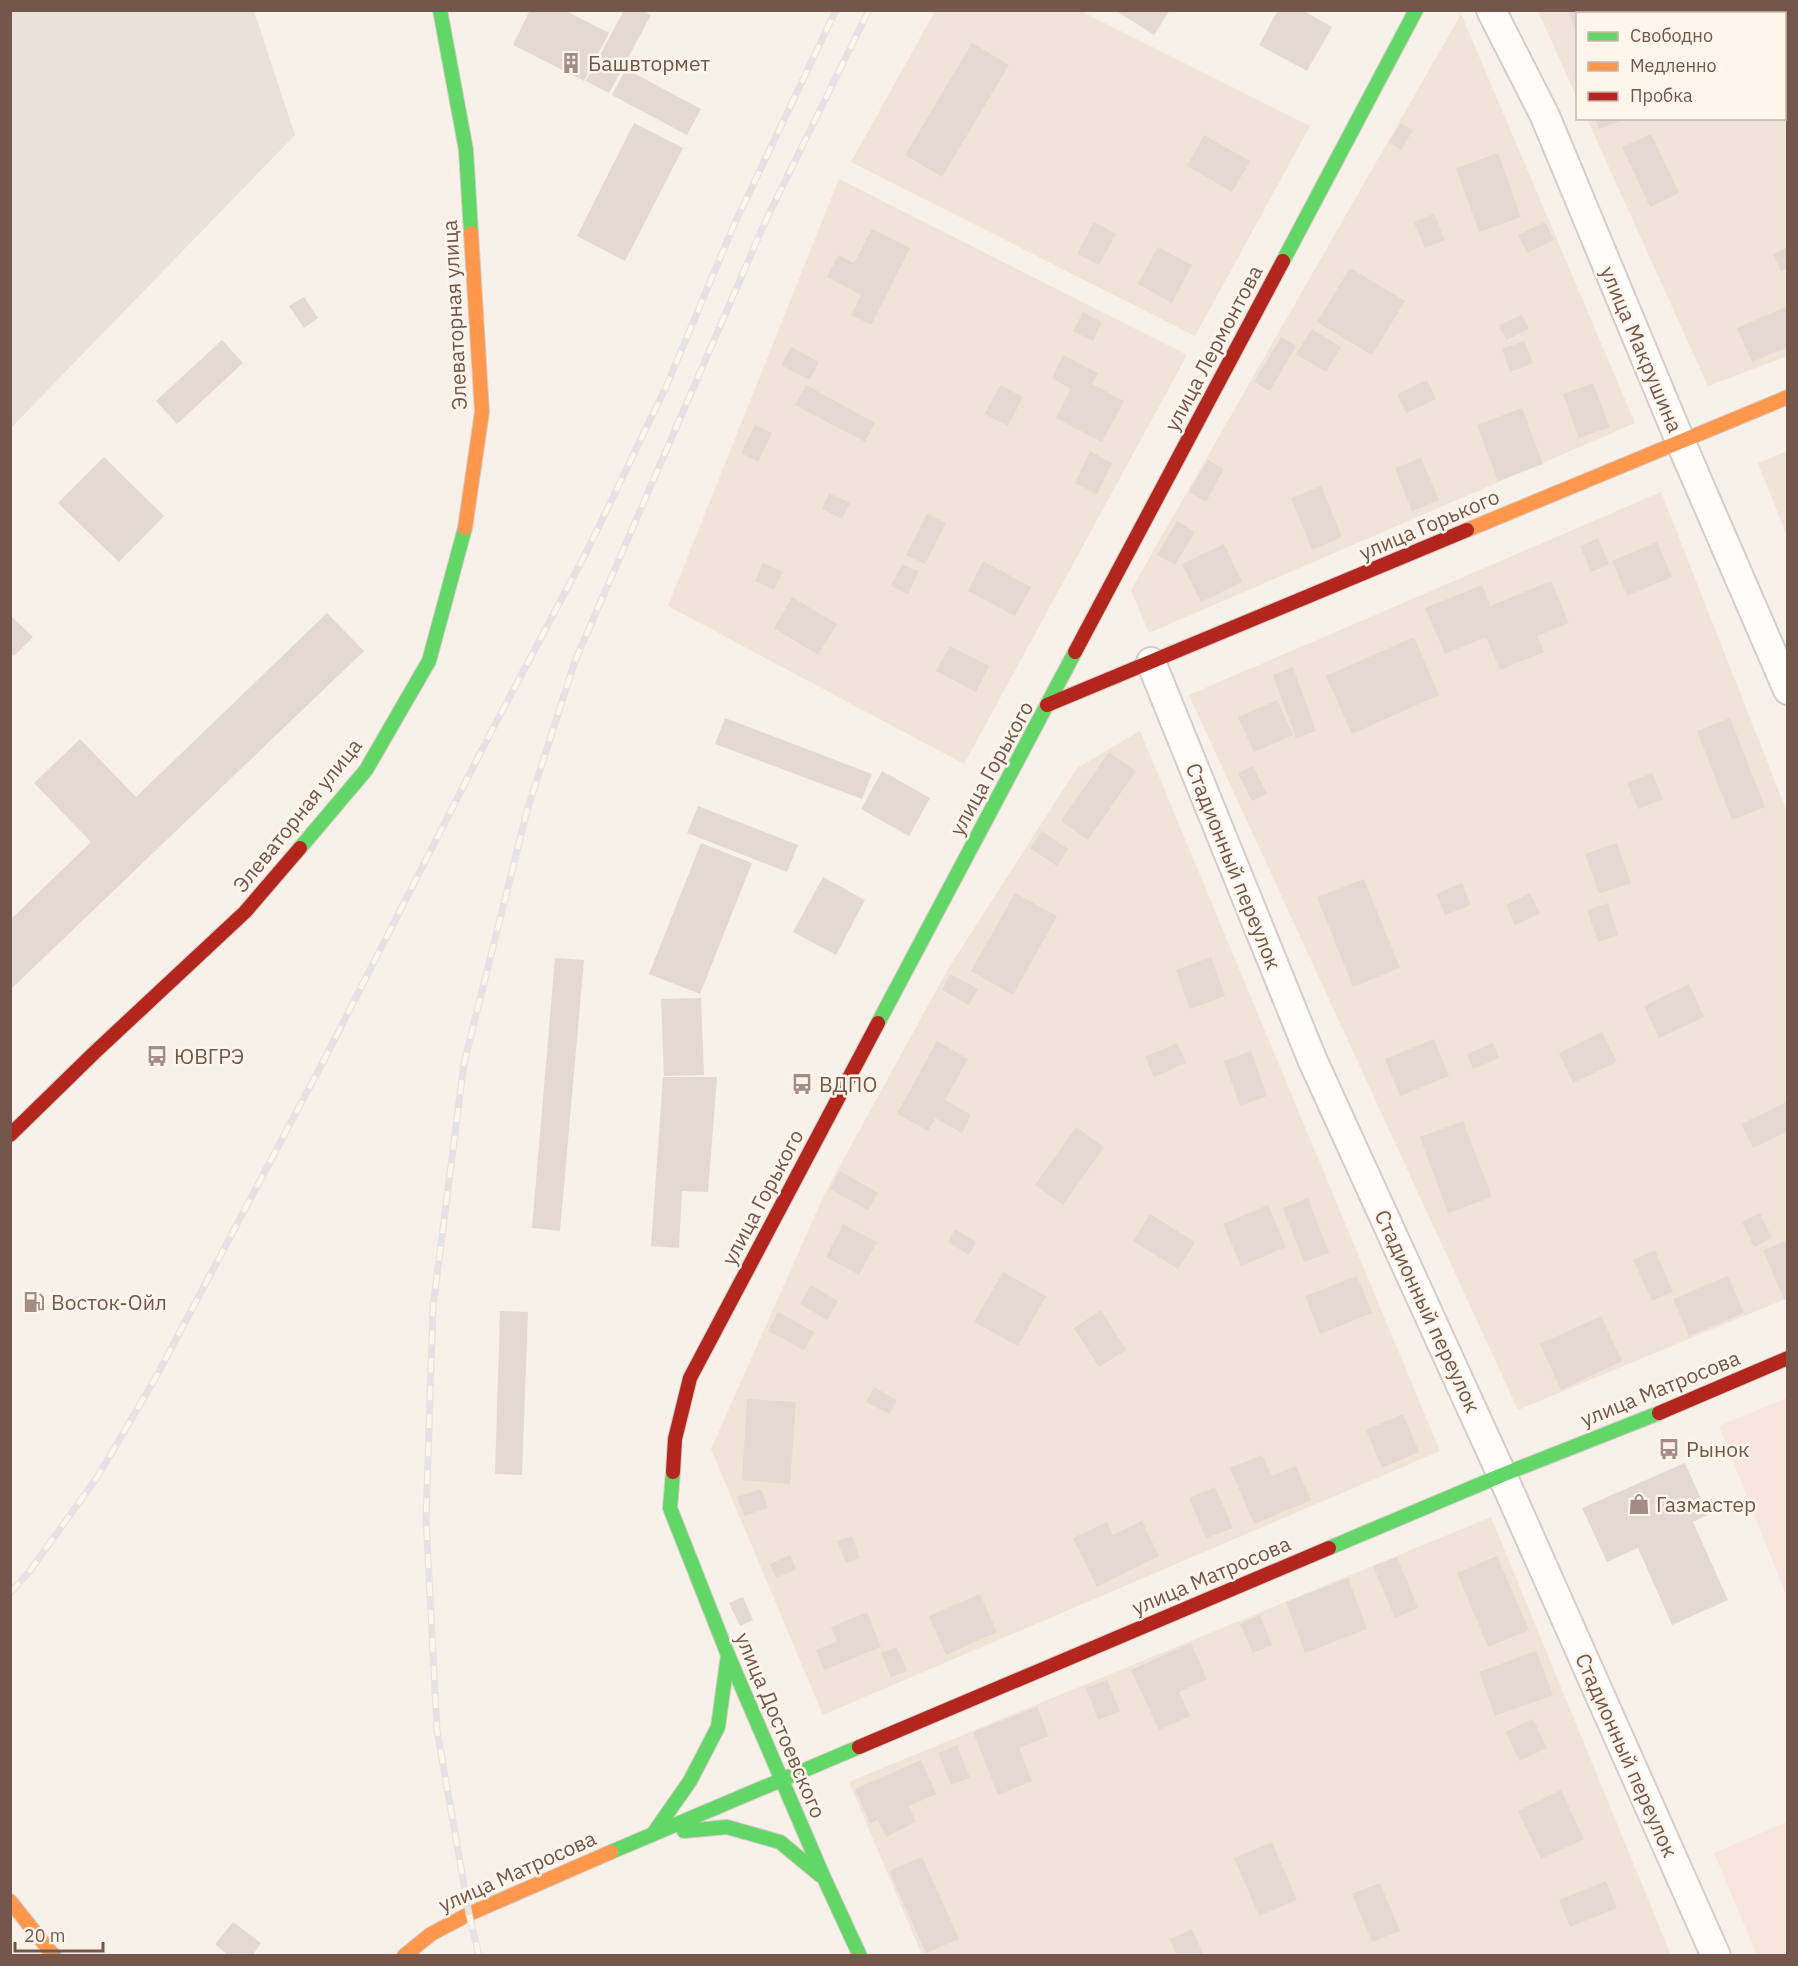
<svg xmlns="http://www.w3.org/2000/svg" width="1798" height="1966" viewBox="0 0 1798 1966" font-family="'IBM Plex Sans',sans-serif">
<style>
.residential{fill:#f0e3d8}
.commercial{fill:#f7e5de}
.industrial{fill:#eae1db}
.building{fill:#e3d9d2}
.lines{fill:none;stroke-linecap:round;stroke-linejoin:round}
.street-casing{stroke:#d6ccc7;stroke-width:32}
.fast-casing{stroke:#d6ccc6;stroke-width:16}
.slow-casing{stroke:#d6ccc6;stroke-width:16}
.jam-casing{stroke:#d6ccc6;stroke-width:16}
.street{stroke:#fefdfc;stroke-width:28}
.fast{stroke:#63d668;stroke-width:14}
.slow{stroke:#ff974d;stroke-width:14}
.jam{stroke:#b3261e;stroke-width:14}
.rail-casing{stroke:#e4e2e5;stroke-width:7}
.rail{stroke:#fff6eb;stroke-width:4.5;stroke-dasharray:14;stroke-linecap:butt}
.labels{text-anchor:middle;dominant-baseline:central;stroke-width:5;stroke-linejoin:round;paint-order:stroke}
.poi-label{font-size:21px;fill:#74564b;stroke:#fff6eb;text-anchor:start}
.street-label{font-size:21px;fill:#74564b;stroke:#fff6eb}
</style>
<rect width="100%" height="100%" fill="#f7f1ea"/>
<!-- residential -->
<g class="residential">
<polygon points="935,11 1081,11 1310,126 1195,336 851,162"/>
<polygon points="1538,11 1787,11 1787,356 1708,386 1587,119 1784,118 1784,14 1578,14 1577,98"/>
<polygon points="1461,14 1635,423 1149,633 1131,590"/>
<polygon points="839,179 1187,355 964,764 668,606"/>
<polygon points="1787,451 1787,536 1758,463"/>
<polygon points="1661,492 1787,812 1787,1298 1518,1410 1189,695"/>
<polygon points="1140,731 1440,1451 823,1715 711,1449 825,1193 948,969 1077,768"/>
<polygon points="1491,1517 1671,1955 922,1955 849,1782"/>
</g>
<!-- commercial -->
<g class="commercial">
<polygon points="1787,1398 1787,1597 1719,1426"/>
<polygon points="1787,1822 1787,1955 1757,1955 1714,1853"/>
</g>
<!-- industrial -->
<polygon class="industrial" points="11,10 254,11 295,135 11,428"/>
<!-- building -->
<g class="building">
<polygon points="530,10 564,10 609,33 584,81 513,45"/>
<polygon points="624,10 642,10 651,15 609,93 586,81"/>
<polygon points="1115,10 1170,10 1154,35"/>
<polygon points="1278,10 1302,10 1332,27 1307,71 1259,45"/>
<polygon points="1568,10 1625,10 1626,14 1578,14 1577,33"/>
<polygon points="972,43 1009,65 942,177 905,155"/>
<polygon points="626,69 701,109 687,135 612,95"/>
<polygon points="1595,118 1627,118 1627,119 1599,129"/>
<polygon points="634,123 683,148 625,261 577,236"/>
<polygon points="1401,123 1413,130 1401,150 1389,142"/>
<polygon points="1651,134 1679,193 1650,207 1622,147"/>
<polygon points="1204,135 1250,161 1232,192 1187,166"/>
<polygon points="1498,153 1521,217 1479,232 1456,168"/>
<polygon points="1434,214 1445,240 1425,248 1414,222"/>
<polygon points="1094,222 1116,234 1099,265 1077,254"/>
<polygon points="1545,222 1554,240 1527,253 1518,235"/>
<polygon points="872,229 910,248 871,325 851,315 861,295 827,277 838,255 854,263"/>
<polygon points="1158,247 1192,265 1172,303 1138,284"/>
<polygon points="1788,247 1788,268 1781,271 1773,254"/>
<polygon points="1350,268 1405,301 1372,355 1317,322"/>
<polygon points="304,297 318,318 304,328 289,306"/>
<polygon points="1788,306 1788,347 1752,362 1737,328"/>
<polygon points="1083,312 1102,322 1093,341 1073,331"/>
<polygon points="1522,315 1529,329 1506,340 1499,325"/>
<polygon points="1312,329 1341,347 1326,372 1296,354"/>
<polygon points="1281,337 1296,346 1270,391 1254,382"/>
<polygon points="222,340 243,363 177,424 156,401"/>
<polygon points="1524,341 1533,363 1510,372 1502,349"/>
<polygon points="791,347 819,362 810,380 781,365"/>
<polygon points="1063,355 1098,373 1092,384 1124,401 1102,442 1056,418 1071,389 1052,378"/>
<polygon points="1427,380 1436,399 1406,413 1397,394"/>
<polygon points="1593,383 1610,427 1579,438 1563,394"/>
<polygon points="806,385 875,423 865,442 795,405"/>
<polygon points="1000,385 1023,397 1008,426 985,414"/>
<polygon points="1522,408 1543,464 1498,481 1477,425"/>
<polygon points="755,425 772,433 758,462 741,453"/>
<polygon points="1090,451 1112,463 1097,494 1075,483"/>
<polygon points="104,457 164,516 119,562 58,503"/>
<polygon points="1421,458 1439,500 1412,511 1395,468"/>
<polygon points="1208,460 1224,469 1206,502 1189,492"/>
<polygon points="1321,486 1342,537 1312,550 1291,498"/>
<polygon points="829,493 850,503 842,519 822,509"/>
<polygon points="927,514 946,523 925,564 906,555"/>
<polygon points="1177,521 1195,532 1175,565 1157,555"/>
<polygon points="1598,538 1609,564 1591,572 1580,546"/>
<polygon points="1657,542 1672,577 1627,596 1612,561"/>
<polygon points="1224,544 1242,582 1201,602 1182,564"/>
<polygon points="983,561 1031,587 1015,616 968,591"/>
<polygon points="763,563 783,572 774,590 755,581"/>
<polygon points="902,564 919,571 908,594 891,586"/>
<polygon points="1551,581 1569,623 1537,636 1544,652 1500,670 1486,637 1445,654 1425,608 1482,585 1490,606"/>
<polygon points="792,597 837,624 818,655 774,628"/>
<polygon points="327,613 364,651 10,990 10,920 91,842 34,783 80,739 136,797"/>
<polygon points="10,615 33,637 14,656 10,653"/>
<polygon points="1414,637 1439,695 1352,734 1326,676"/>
<polygon points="950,646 989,666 976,692 936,671"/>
<polygon points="1293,667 1316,731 1296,738 1273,675"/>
<polygon points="1277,700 1293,735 1254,752 1238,717"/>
<polygon points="725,718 872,774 862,799 715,744"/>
<polygon points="1730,718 1765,807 1732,820 1697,731"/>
<polygon points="1109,752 1136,771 1088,840 1061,821"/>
<polygon points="1253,766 1267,794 1252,801 1238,773"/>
<polygon points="882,771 930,798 909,836 861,809"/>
<polygon points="1652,773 1663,799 1638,809 1627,783"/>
<polygon points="698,806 798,845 787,872 687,833"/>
<polygon points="1042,831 1068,849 1057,866 1030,848"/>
<polygon points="701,843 752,863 700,994 649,974"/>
<polygon points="1617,843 1631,883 1599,894 1585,854"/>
<polygon points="823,877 865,900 836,955 793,932"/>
<polygon points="1364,879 1400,968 1353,987 1317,897"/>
<polygon points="1462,883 1471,905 1445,915 1436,894"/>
<polygon points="1015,893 1057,916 1013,995 971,971"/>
<polygon points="1530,893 1540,913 1515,925 1506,905"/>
<polygon points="1608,903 1618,935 1598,942 1587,910"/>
<polygon points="1211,957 1225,996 1190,1009 1176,970"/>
<polygon points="555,958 584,960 560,1231 532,1228"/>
<polygon points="950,974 978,989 969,1005 942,990"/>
<polygon points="1689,984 1704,1017 1659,1038 1644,1006"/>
<polygon points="701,998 704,1075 664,1076 661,999"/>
<polygon points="1602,1032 1617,1062 1573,1083 1559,1053"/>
<polygon points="1434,1039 1449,1076 1400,1096 1385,1059"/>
<polygon points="937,1041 968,1059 945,1100 971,1115 962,1133 935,1118 928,1131 897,1114"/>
<polygon points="1177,1043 1186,1063 1154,1077 1145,1057"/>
<polygon points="1493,1043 1499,1058 1473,1069 1467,1054"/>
<polygon points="1251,1051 1267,1096 1240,1106 1224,1061"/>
<polygon points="663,1077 717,1077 708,1192 682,1191 679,1248 651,1246"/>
<polygon points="1787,1102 1788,1131 1753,1148 1741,1124"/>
<polygon points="1463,1121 1492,1197 1448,1213 1420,1137"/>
<polygon points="1076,1127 1104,1147 1063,1205 1035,1185"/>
<polygon points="840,1171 878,1193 868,1210 830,1189"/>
<polygon points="1308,1198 1329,1253 1304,1262 1283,1208"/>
<polygon points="1268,1205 1286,1247 1241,1266 1223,1224"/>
<polygon points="1760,1213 1772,1238 1754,1247 1742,1222"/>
<polygon points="1150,1214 1195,1242 1178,1269 1133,1241"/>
<polygon points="843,1224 877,1242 859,1275 826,1257"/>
<polygon points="955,1229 976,1242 969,1255 948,1242"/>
<polygon points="1788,1240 1788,1298 1784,1300 1763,1250"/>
<polygon points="1655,1250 1673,1292 1652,1301 1633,1260"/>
<polygon points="1003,1272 1046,1296 1018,1346 974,1322"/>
<polygon points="1357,1276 1372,1313 1320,1334 1305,1296"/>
<polygon points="1728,1276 1744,1313 1689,1336 1673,1299"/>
<polygon points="811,1285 838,1301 827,1320 800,1304"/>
<polygon points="1101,1310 1126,1350 1099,1367 1074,1328"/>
<polygon points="500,1311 528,1312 522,1475 495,1474"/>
<polygon points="778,1312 814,1332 804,1350 768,1331"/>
<polygon points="1601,1316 1622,1361 1561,1390 1540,1344"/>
<polygon points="874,1387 897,1400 889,1414 866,1402"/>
<polygon points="747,1399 796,1402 790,1484 742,1480"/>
<polygon points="1403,1414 1419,1452 1382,1468 1366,1430"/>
<polygon points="1262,1455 1272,1476 1296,1466 1311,1500 1254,1524 1230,1468"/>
<polygon points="1685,1463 1708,1515 1693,1522 1728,1600 1672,1625 1638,1548 1607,1562 1582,1508"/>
<polygon points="1215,1487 1233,1528 1206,1538 1189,1498"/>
<polygon points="761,1489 768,1508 744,1516 737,1497"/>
<polygon points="1142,1521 1159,1556 1097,1587 1073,1538 1107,1522 1113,1535"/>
<polygon points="852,1536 860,1558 846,1563 837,1541"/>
<polygon points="790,1555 796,1569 776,1578 770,1564"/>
<polygon points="1497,1556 1529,1630 1488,1647 1457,1573"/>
<polygon points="1397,1557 1418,1608 1395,1618 1373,1566"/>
<polygon points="1348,1578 1367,1629 1305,1653 1286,1602"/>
<polygon points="980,1594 997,1632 946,1655 929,1616"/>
<polygon points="743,1597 753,1620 740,1626 729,1603"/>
<polygon points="867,1612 881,1647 824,1670 816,1650 837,1642 831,1627"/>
<polygon points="1260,1615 1272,1645 1253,1653 1240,1624"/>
<polygon points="1191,1643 1207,1679 1179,1692 1190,1716 1159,1730 1131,1670"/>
<polygon points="897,1647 907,1671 891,1677 881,1653"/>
<polygon points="1536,1651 1553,1695 1495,1716 1479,1672"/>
<polygon points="1107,1680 1120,1711 1098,1720 1086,1688"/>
<polygon points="1037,1707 1049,1736 1019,1748 1032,1781 998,1795 973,1732"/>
<polygon points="1533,1719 1547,1748 1519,1761 1506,1732"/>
<polygon points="957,1745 970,1778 951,1785 938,1753"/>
<polygon points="921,1760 936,1794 909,1806 916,1822 886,1837 878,1820 870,1823 855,1789"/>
<polygon points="1561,1790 1584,1839 1541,1859 1518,1811"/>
<polygon points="1272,1842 1297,1900 1259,1916 1234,1858"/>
<polygon points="922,1857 959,1939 926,1953 889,1871"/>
<polygon points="1606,1881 1617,1908 1570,1927 1559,1900"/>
<polygon points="1380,1883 1400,1931 1372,1942 1352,1894"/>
<polygon points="233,1922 261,1943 252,1956 229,1956 215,1944"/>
<polygon points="1192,1929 1204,1956 1177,1956 1170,1939"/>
</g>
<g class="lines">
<defs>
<g id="street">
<polyline points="1491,10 1545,116 1681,443 1788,690"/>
<polyline points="1151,662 1312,1059 1502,1475 1716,1956"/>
</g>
<g id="fast">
<polyline points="440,10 466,150 471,233"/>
<polyline points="1283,261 1416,10"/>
<polyline points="300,848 366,770 429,661 465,528"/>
<polyline points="878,1023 1075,652"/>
<polyline points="673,1472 670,1508 728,1655 824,1878 860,1956"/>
<polyline points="1329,1548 1502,1475 1659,1413"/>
<polyline points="684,1831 727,1827 780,1842 820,1875"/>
<polyline points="653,1834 690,1781 718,1727 728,1655"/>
<polyline points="611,1852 859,1747"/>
</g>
<g id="slow">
<polyline points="465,528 482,412 471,233"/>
<polyline points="1467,530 1788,397"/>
<polyline points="10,1901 54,1956"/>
<polyline points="404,1956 431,1934 469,1914 611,1852"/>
</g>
<g id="jam">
<polyline points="1075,652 1283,261"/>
<polyline points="1047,705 1467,530"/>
<polyline points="10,1135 94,1053 245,912 300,848"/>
<polyline points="1659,1413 1788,1358"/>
<polyline points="673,1472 675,1439 690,1378 878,1023"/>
<polyline points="859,1747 1329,1548"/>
</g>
</defs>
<!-- street casing -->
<use href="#street" class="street-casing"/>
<!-- fast casing -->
<use href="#fast" class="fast-casing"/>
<!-- slow casing -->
<use href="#slow" class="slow-casing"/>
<!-- jam casing -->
<use href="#jam" class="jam-casing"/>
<!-- street -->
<use href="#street" class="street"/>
<!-- fast -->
<use href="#fast" class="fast"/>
<!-- slow -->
<use href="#slow" class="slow"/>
<!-- jam -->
<use href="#jam" class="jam"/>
<defs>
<g id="rail">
<polyline points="10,1593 29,1572 98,1476 156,1377 324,1060 490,734 589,547 666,387 734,225 836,10"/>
<polyline points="479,1956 469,1914 437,1730 426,1518 433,1307 464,1063 527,811 575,661 766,220 869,10"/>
</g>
</defs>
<!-- rail casing -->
<use href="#rail" class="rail-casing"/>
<!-- rail -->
<use href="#rail" class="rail"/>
</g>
<!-- icons -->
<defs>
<symbol id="building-bare" viewBox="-9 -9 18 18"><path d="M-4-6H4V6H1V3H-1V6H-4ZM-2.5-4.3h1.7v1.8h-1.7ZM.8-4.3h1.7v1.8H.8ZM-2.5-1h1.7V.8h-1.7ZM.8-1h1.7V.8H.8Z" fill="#a28c83" stroke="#fff6eb" stroke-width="2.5" paint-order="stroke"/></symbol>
<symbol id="bus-bare" viewBox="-9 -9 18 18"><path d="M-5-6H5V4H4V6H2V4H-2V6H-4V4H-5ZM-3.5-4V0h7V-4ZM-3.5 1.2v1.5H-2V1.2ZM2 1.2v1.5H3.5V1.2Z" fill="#a28c83" stroke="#fff6eb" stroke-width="2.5" paint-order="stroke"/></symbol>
<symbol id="fuel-bare" viewBox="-9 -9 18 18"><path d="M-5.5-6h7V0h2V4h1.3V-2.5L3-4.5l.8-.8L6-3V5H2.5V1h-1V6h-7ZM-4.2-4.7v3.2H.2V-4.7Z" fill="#a28c83" stroke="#fff6eb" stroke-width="2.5" paint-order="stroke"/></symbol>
<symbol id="shop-bare" viewBox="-9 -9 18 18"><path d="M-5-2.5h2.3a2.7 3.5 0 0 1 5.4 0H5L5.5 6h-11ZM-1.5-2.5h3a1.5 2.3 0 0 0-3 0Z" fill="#a28c83" stroke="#fff6eb" stroke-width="2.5" paint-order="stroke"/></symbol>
</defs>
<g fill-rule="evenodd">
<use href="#building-bare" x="556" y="48" width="30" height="30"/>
<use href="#bus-bare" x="142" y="1041" width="30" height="30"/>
<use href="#bus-bare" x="787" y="1069" width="30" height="30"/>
<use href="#fuel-bare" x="19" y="1287" width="30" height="30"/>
<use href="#bus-bare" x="1654" y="1434" width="30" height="30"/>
<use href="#shop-bare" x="1624" y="1489" width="30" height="30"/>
</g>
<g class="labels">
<!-- poi labels -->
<g class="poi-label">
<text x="588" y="63">Башвтормет</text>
<text x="174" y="1056">ЮВГРЭ</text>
<text x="819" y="1084">ВДПО</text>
<text x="51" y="1302">Восток-Ойл</text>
<text x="1686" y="1449">Рынок</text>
<text x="1656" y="1504">Газмастер</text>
</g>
<!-- street labels -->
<g class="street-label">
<text transform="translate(454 315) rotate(-93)">Элеваторная улица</text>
<text transform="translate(1213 348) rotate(-62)">улица Лермонтова</text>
<text transform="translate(1642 349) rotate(67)">улица Макрушина</text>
<text transform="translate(1429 524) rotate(-23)">улица Горького</text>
<text transform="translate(991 768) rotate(-61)">улица Горького</text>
<text transform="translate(297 815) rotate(-51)">Элеваторная улица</text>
<text transform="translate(1234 866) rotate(68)">Стадионный переулок</text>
<text transform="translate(762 1197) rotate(-62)">улица Горького</text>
<text transform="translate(1428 1311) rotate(65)">Стадионный переулок</text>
<text transform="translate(1660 1388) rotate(-22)">улица Матросова</text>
<text transform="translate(1211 1575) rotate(-23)">улица Матросова</text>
<text transform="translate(781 1725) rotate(67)">улица Достоевского</text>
<text transform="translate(1627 1755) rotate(66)">Стадионный переулок</text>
<text transform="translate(517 1871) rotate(-24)">улица Матросова</text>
</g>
</g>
<!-- border -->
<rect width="1798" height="1966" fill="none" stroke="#74564b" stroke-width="24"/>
<!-- legend -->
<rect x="1576" y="12" width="210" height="108" fill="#fff6eb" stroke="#c7b6ab" stroke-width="1.5"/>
<rect x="1588" y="32" width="30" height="9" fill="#63d668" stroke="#c7b6ab" stroke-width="1.5"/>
<text x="1630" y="42" font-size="18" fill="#74564b">Свободно</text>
<rect x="1588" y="62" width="30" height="9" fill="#ff974d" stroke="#c7b6ab" stroke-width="1.5"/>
<text x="1630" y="72" font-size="18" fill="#74564b">Медленно</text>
<rect x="1588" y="92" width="30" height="9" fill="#b3261e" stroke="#c7b6ab" stroke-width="1.5"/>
<text x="1630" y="102" font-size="18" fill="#74564b">Пробка</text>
<!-- scale -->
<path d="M15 1942v9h88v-9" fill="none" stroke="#74564b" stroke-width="3"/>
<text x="24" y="1942" font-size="18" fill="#74564b" stroke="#fff6eb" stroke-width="4.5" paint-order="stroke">20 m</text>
</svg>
